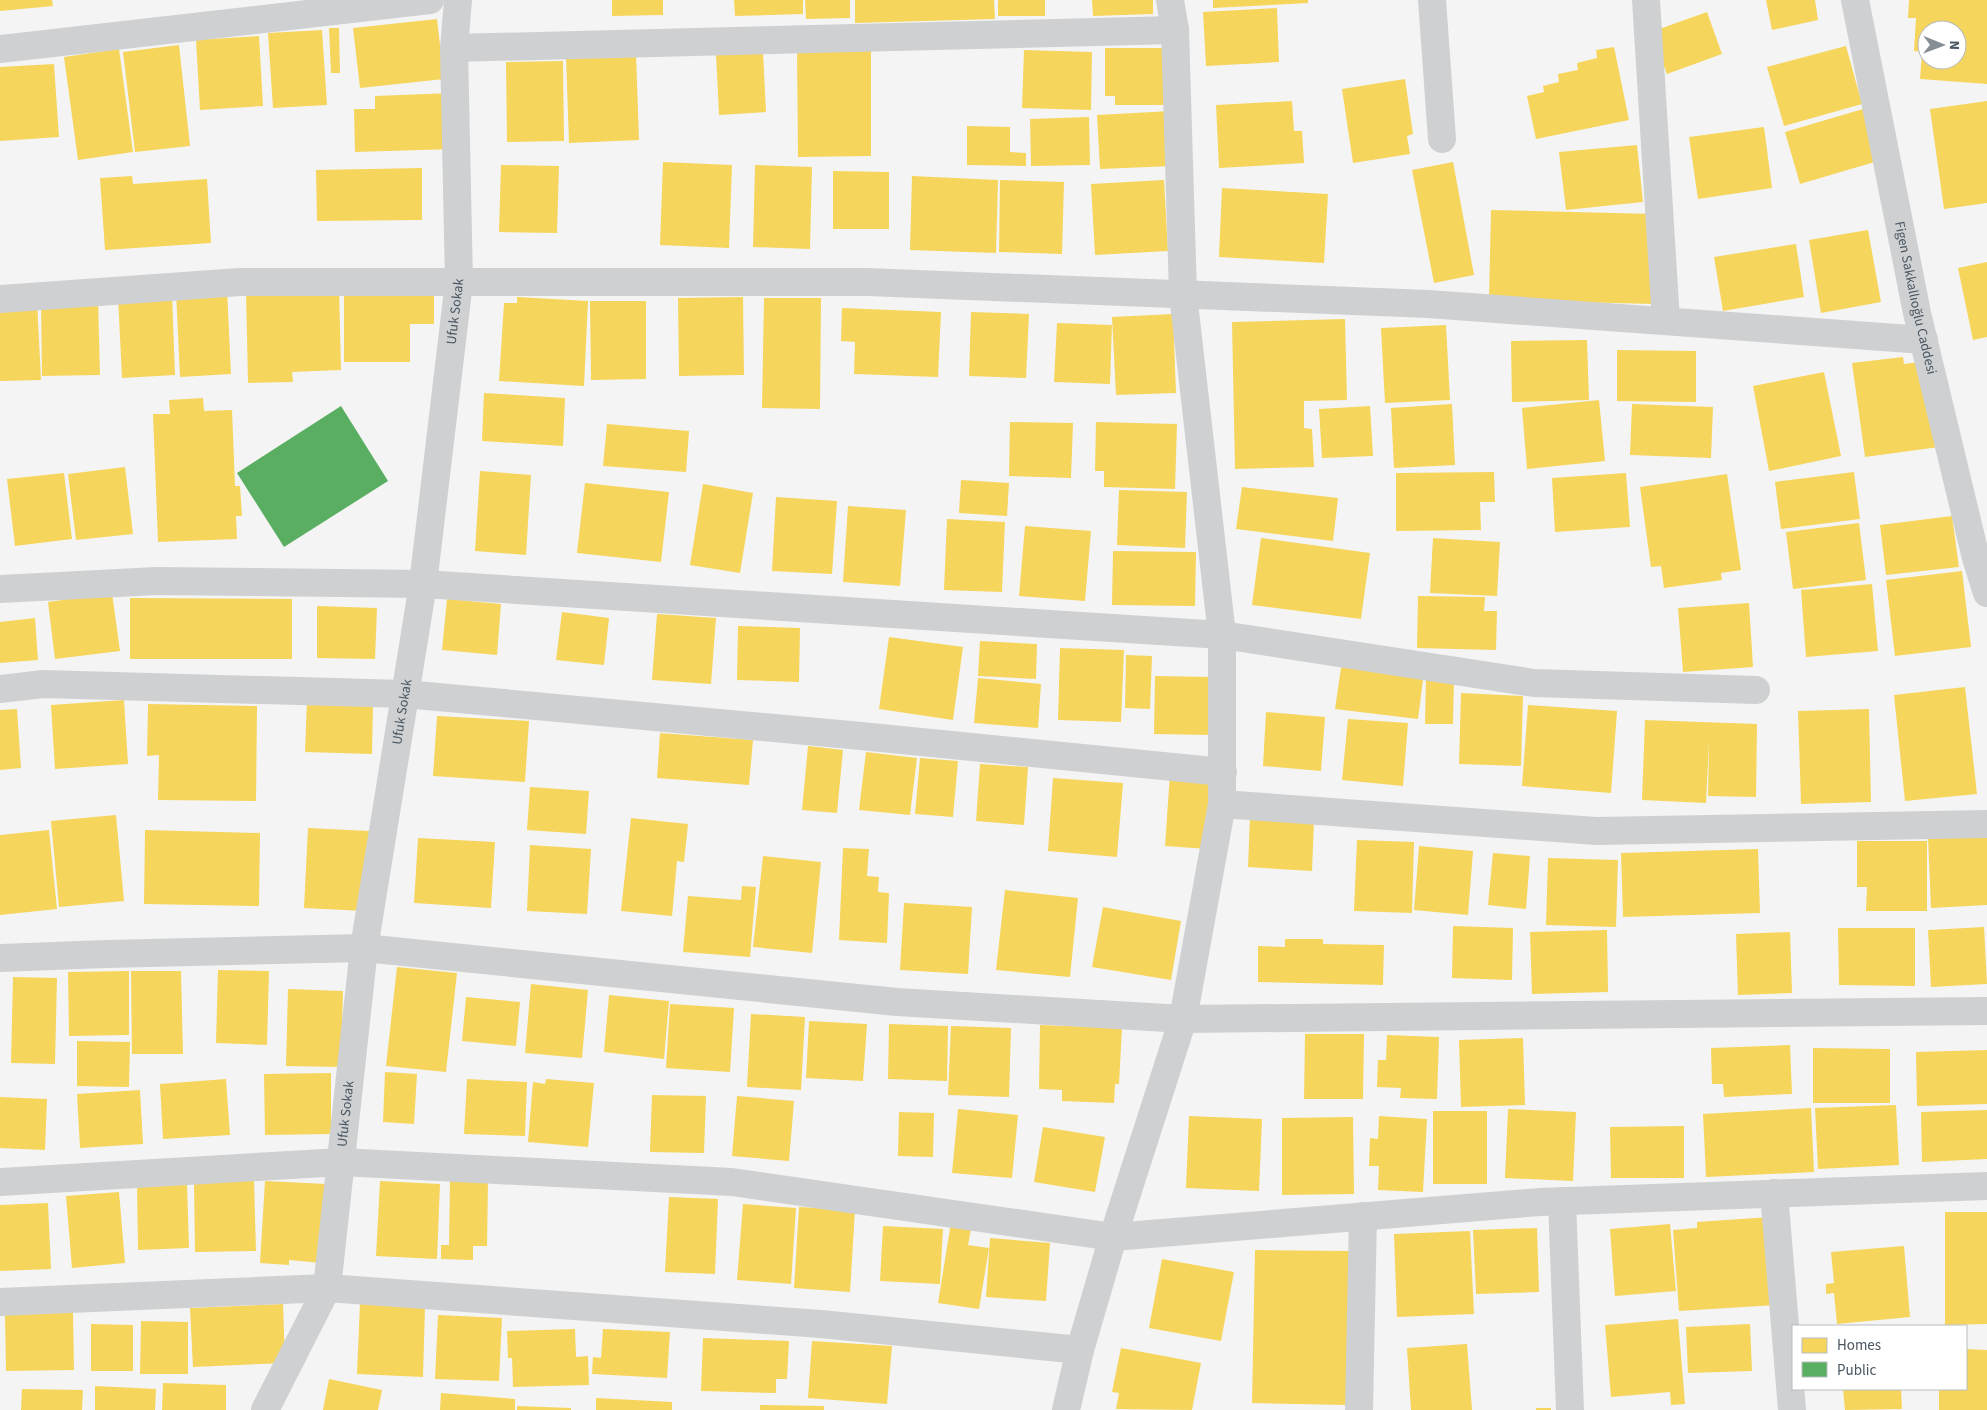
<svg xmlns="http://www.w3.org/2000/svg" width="1987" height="1410" viewBox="0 0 1987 1410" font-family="'Source Sans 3',sans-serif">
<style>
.homes{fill:#f6d55c;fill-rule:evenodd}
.public{fill:#5aae61}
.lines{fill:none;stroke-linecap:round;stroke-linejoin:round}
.minor{stroke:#ced0d2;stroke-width:28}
.labels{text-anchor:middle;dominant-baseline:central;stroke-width:5;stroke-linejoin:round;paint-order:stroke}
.street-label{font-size:14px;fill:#4a5661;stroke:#fff}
</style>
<rect width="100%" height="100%" fill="#f4f4f4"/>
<!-- homes -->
<g class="homes">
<polygon points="0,0 52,0 53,6 0,11"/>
<polygon points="612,0 663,0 663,15 612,16"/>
<polygon points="734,0 803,0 803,14 735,16"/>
<polygon points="805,0 850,0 850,18 806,19"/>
<polygon points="855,0 994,0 995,19 855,23"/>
<rect x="998" y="0" width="47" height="16"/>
<polygon points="1092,0 1153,0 1153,14 1093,16"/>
<polygon points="1213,0 1308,0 1308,3 1213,8"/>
<polygon points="1766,0 1815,0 1818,20 1772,30"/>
<path d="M1909 0H1987V84L1920 79 1922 52 1914 51 1916 18H1908ZM1927 30H1957V60H1927Z"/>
<polygon points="1277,8 1279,62 1206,66 1203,12"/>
<polygon points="1707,12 1722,54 1667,74 1651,32"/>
<polygon points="437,19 444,79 360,88 353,28"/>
<polygon points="329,28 339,28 340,73 331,73"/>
<polygon points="322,30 327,105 273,108 268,33"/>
<polygon points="259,36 263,106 200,110 196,40"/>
<polygon points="179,45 190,146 135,152 123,52"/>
<polygon points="1846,46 1862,104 1784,126 1767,67"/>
<polygon points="1614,47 1629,120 1536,139 1527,96 1544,92 1543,86 1559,82 1558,74 1578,70 1577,63 1597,58 1596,50"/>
<polygon points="1105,48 1165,48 1172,105 1115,105 1115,96 1105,96"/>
<polygon points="119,49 133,152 78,160 64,57"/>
<polygon points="1024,50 1092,52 1091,110 1022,108"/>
<polygon points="797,51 871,51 871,156 798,157"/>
<polygon points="763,52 766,112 719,115 716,54"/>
<polygon points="636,54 639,140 569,143 566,57"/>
<polygon points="563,61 564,141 507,142 506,62"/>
<polygon points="54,64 59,137 0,141 0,67"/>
<polygon points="1405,79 1413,134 1407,136 1410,154 1353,163 1342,89"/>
<polygon points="452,93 454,149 355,152 354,109 375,109 375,96"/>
<polygon points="1292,101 1294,131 1302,131 1304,163 1219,168 1216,105"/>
<polygon points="1987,101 1987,203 1944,209 1930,109"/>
<polygon points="1863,109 1878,161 1800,184 1785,132"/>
<polygon points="1171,111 1173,166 1100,169 1097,115"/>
<polygon points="1089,117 1090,165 1031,166 1030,119"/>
<polygon points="967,126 1010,127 1010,152 1026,153 1026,166 967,165"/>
<polygon points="1764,127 1772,188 1698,199 1689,137"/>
<polygon points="1637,145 1643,202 1566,210 1559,152"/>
<polygon points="663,162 732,165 729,248 660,245"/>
<polygon points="1453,162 1474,275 1434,283 1412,170"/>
<polygon points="501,165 559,166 557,233 499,232"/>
<polygon points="755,165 812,167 810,249 753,247"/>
<polygon points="422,168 422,220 317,221 316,170"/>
<polygon points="833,171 889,172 889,229 833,229"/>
<polygon points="132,176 133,184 207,179 211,243 105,250 100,178"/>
<polygon points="912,176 998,180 996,253 910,250"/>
<polygon points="1000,180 1064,182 1062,254 999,252"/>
<polygon points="1164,180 1168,251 1095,255 1091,184"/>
<polygon points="1222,188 1328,194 1324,263 1219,257"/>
<polygon points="1491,210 1655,214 1653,304 1489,300"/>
<polygon points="1868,230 1881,302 1821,313 1809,240"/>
<polygon points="1796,244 1804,297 1723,311 1714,257"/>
<polygon points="1987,262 1987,337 1973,340 1958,268"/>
<polygon points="339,287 341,370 292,372 293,382 248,383 246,290"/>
<polygon points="227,289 231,374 180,377 176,292"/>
<polygon points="344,289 434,289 434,324 410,324 410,362 344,362"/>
<polygon points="172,294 175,375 122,378 118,296"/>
<polygon points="517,297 588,301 584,386 499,381 504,303 517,303"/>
<polygon points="743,297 744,375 679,376 678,298"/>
<polygon points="98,298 100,375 42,376 41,300"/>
<polygon points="764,298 821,298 820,409 762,408"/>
<polygon points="37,300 41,380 0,381 0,302"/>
<polygon points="590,301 646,301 646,379 591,380"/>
<polygon points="842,308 941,312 938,377 854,374 855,342 841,341"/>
<polygon points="971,312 1029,314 1026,378 969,376"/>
<polygon points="1173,314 1176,393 1116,395 1112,317"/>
<polygon points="1345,319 1347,400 1304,401 1304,428 1312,429 1314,467 1235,469 1232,322"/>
<polygon points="1057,323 1112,325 1110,384 1054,382"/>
<polygon points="1446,325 1450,400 1385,403 1381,328"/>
<polygon points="1587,340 1589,400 1512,402 1511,341"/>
<polygon points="1617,350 1696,351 1696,402 1617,401"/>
<polygon points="1903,357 1904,364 1928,361 1939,447 1865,457 1852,363"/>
<polygon points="1824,372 1841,456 1769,471 1753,386"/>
<polygon points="484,393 565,398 563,446 482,441"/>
<polygon points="203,398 204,411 232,410 235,486 240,486 242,516 236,516 237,539 158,542 153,414 170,414 169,400"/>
<polygon points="1599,400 1605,461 1527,469 1522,408"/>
<polygon points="1452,404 1455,465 1394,468 1391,408"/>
<polygon points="1632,404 1713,407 1711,458 1630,455"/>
<polygon points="1370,406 1373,456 1322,458 1319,409"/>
<polygon points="1010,422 1073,423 1071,478 1009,476"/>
<polygon points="1096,422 1177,424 1175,489 1104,487 1104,471 1095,471"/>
<polygon points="607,424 689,431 686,472 603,466"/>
<polygon points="125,467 133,534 76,540 68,474"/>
<polygon points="480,471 531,475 526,555 475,551"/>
<polygon points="1494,472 1495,502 1480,502 1481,530 1396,531 1396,473"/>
<polygon points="1854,472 1860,519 1781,529 1775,482"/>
<polygon points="64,473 72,539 15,546 7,479"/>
<polygon points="1626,473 1630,527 1555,532 1552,478"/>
<polygon points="1727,474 1741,570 1721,573 1722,580 1664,588 1661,566 1651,567 1640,487"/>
<polygon points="961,480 1009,483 1007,516 959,513"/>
<polygon points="585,483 669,492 661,562 577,553"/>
<polygon points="703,484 753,493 740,573 690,565"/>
<polygon points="1242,487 1338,498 1333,541 1236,529"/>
<polygon points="1119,490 1187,492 1185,548 1117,545"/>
<polygon points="776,497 837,501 832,574 772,571"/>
<polygon points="848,506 906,510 900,586 843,582"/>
<polygon points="1952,516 1959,567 1886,575 1880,525"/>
<polygon points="947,519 1005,522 1002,592 944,590"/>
<polygon points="1859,523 1866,580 1793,589 1786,532"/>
<polygon points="1025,526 1091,531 1085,601 1019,596"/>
<polygon points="1261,538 1370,553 1361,619 1252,605"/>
<polygon points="1433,538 1500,542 1497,596 1430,593"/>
<polygon points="1113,551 1196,552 1195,606 1112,605"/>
<polygon points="1962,571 1971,647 1895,656 1886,580"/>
<polygon points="1872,584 1878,651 1806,657 1801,590"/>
<polygon points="112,593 120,651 55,659 48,602"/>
<polygon points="1418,596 1485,597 1484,611 1497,611 1496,650 1417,648"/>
<polygon points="130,598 292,599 292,659 130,659"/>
<polygon points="447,599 501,604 497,655 442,650"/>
<polygon points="1749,603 1753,667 1683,672 1678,608"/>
<polygon points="317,606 377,608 375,659 317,658"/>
<polygon points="562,612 609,618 604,665 556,660"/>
<polygon points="657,614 716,618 711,684 652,680"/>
<polygon points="35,618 38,660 0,663 0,622"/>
<polygon points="738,626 800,628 799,682 737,680"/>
<polygon points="889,637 963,647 953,720 879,709"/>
<polygon points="980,641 1037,644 1036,679 978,676"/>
<polygon points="1060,648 1124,650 1121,722 1058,720"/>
<polygon points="1126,655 1152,656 1150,709 1125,708"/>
<polygon points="1342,661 1424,672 1418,719 1335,709"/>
<polygon points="1155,676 1213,677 1212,735 1154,734"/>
<polygon points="1426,676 1454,677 1453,724 1425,724"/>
<polygon points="978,678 1041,684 1038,728 974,723"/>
<polygon points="1965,687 1977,794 1905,801 1894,695"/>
<polygon points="1461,693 1523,696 1521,766 1459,764"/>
<polygon points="124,700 128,764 55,769 51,705"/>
<polygon points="307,701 373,703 372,754 305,752"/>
<polygon points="148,704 257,706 256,801 158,800 159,755 147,756"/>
<polygon points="1528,705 1617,711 1611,793 1522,786"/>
<polygon points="17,709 21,768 0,770 0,710"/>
<polygon points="1869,709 1871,802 1801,804 1798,711"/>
<polygon points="1266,712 1325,717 1321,771 1263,766"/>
<polygon points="437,716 529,721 525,782 433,776"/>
<polygon points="1348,719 1408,723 1403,786 1342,780"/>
<polygon points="1645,720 1757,724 1756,797 1708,796 1709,740 1706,803 1642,800"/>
<polygon points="660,733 753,740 749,785 657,778"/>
<polygon points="808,746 843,750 837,813 802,810"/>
<polygon points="866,752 917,758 910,815 859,810"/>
<polygon points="920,758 958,761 953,817 915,814"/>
<polygon points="980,764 1028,767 1024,825 976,821"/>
<polygon points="1170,774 1213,777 1208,849 1165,846"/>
<polygon points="1053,778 1123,783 1117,857 1048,851"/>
<polygon points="530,787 589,791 586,834 527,830"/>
<polygon points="116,815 124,901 59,907 51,821"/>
<polygon points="1250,817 1314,820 1312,871 1248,867"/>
<polygon points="631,818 688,824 684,862 677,861 672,916 621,911"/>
<polygon points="308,828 369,831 364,911 304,908"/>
<polygon points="49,830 57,909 0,915 0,835"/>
<polygon points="145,830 260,833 259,906 144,904"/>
<polygon points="1987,836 1987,905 1931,908 1928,838"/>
<polygon points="418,838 495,842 491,908 414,903"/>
<polygon points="1357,840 1414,842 1412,913 1354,911"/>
<polygon points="1857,841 1927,841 1927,911 1866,911 1867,887 1857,887"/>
<polygon points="530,845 591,849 587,914 527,911"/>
<polygon points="1419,846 1473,851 1468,915 1414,910"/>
<polygon points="843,848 869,849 867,876 879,877 878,892 889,893 887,943 839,940"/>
<polygon points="1758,849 1760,913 1623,917 1621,853"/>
<polygon points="1493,853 1530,856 1526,909 1488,905"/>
<polygon points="763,856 821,862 812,953 753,947"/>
<polygon points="1548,858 1618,860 1616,927 1546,925"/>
<polygon points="742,886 756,887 750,957 683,952 688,896 741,900"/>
<polygon points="1005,890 1078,898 1070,977 996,970"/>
<polygon points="904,903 972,907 968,974 900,970"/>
<polygon points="1103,907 1181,921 1171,980 1092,967"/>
<polygon points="1453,926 1513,928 1512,980 1452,978"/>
<polygon points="1984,927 1987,984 1931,987 1928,930"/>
<polygon points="1838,928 1915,928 1915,986 1839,985"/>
<polygon points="1607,930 1608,992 1532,994 1530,932"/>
<polygon points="1790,932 1792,993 1738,995 1736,934"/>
<polygon points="1285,939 1323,939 1323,944 1384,945 1383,985 1258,982 1258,946 1285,947"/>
<polygon points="397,967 457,973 446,1072 386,1066"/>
<polygon points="218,970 269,971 267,1045 216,1043"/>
<polygon points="129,971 129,1035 69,1036 68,972"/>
<polygon points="131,971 181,971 183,1054 132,1054"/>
<polygon points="13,977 57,978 55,1064 11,1063"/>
<polygon points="531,984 588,990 582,1058 525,1053"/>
<polygon points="288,989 343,991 341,1067 286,1066"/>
<polygon points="609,995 669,1001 664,1059 604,1052"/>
<polygon points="466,997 520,1002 516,1046 462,1041"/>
<polygon points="670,1004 734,1008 730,1072 666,1068"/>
<polygon points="751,1014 805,1017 801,1090 747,1087"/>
<polygon points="809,1021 867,1024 863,1081 806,1078"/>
<polygon points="889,1024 948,1026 947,1081 888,1079"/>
<polygon points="1040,1025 1122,1028 1119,1084 1115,1084 1114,1103 1062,1101 1062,1090 1039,1089"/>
<polygon points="951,1026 1011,1028 1009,1097 948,1095"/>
<polygon points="1305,1034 1364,1034 1363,1099 1304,1099"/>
<polygon points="1387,1035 1439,1037 1437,1099 1400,1098 1401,1088 1377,1087 1378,1060 1386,1060"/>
<polygon points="1523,1038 1525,1105 1461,1107 1459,1040"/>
<polygon points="77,1041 130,1042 129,1087 77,1086"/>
<polygon points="1790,1045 1792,1094 1724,1097 1723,1084 1712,1084 1711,1048"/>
<polygon points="1813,1048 1890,1049 1890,1103 1813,1103"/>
<polygon points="1987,1050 1987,1104 1917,1106 1916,1052"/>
<polygon points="385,1072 417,1074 414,1124 383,1122"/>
<polygon points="331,1073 331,1134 265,1135 264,1074"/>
<polygon points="226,1079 230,1135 163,1139 160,1084"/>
<polygon points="467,1079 527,1082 525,1136 464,1134"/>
<polygon points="546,1079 594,1083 588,1147 528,1142 533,1082 545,1084"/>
<polygon points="140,1090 143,1144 80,1148 77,1094"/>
<polygon points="652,1095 706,1096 704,1153 650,1152"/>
<polygon points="737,1096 794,1101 789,1161 732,1156"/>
<polygon points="0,1097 47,1099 45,1150 0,1148"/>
<polygon points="1896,1105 1899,1165 1818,1169 1815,1108"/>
<polygon points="1811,1108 1814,1172 1706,1177 1703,1114"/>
<polygon points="958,1109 1018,1115 1012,1178 952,1173"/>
<polygon points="1508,1109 1576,1112 1573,1181 1505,1178"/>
<polygon points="1987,1110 1987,1159 1922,1162 1921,1112"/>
<rect x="1433" y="1111" width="54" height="73"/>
<polygon points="899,1112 934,1113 933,1157 898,1156"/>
<polygon points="1189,1116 1262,1119 1259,1191 1186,1188"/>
<polygon points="1379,1116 1427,1119 1423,1192 1378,1190 1379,1166 1369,1166 1370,1138 1378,1139"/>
<polygon points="1353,1117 1354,1194 1282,1195 1282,1118"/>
<polygon points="1684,1126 1684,1178 1611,1178 1610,1127"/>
<polygon points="1043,1127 1105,1137 1095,1192 1034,1182"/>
<polygon points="254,1180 256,1251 195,1252 194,1182"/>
<polygon points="265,1181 327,1184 322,1263 289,1260 289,1265 260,1263"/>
<polygon points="380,1181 440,1184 437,1259 376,1256"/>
<polygon points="450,1181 488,1182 487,1246 473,1246 473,1260 441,1259 441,1245 449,1245"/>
<polygon points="187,1184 189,1248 138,1250 137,1186"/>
<polygon points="119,1192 125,1263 72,1268 66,1196"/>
<polygon points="669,1197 718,1199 715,1274 665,1272"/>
<polygon points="48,1203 51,1269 0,1271 0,1205"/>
<polygon points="743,1204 796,1208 791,1284 737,1280"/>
<polygon points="799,1207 855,1210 850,1292 794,1288"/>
<polygon points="1945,1212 1987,1212 1987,1324 1945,1325"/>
<polygon points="952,1216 973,1219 968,1245 989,1248 979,1309 938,1303"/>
<polygon points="1770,1217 1776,1305 1679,1311 1673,1230 1697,1228 1697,1222"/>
<polygon points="1670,1224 1676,1291 1615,1296 1610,1229"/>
<polygon points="883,1226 943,1229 940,1284 880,1281"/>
<polygon points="1537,1228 1539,1292 1476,1294 1473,1230"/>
<polygon points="1470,1231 1474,1314 1397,1317 1394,1234"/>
<polygon points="990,1238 1050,1243 1046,1301 986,1297"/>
<polygon points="1904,1246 1910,1317 1837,1324 1834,1293 1826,1294 1826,1284 1834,1283 1831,1252"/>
<polygon points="1255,1250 1350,1251 1347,1405 1252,1403"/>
<polygon points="1162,1259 1234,1272 1221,1341 1149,1328"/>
<polygon points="360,1303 425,1306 423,1377 357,1374"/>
<polygon points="283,1304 285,1363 193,1367 190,1308"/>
<polygon points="73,1312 74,1370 6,1371 5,1314"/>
<polygon points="438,1315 502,1318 499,1381 435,1379"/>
<polygon points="1678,1319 1685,1404 1671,1405 1670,1392 1611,1397 1605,1325"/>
<polygon points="141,1321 188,1322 188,1374 140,1374"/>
<polygon points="91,1324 133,1325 133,1371 91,1371"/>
<polygon points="1750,1324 1752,1371 1688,1373 1686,1327"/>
<polygon points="575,1329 576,1357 588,1356 589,1385 513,1387 512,1358 508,1358 507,1331"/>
<polygon points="603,1329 670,1332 667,1378 592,1374 593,1357 601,1358"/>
<polygon points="703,1338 789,1341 787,1379 776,1379 776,1393 701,1391"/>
<polygon points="812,1341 892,1346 887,1404 808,1398"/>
<polygon points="1467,1344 1472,1410 1411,1410 1407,1348"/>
<polygon points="1121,1348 1201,1363 1192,1410 1116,1409 1119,1393 1112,1392"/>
<polygon points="1966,1349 1987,1350 1987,1410 1939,1410 1939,1389 1966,1389"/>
<polygon points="329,1379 382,1390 378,1410 323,1410"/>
<polygon points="163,1383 226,1385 226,1410 162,1410"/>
<polygon points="95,1386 156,1389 155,1410 95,1410"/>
<polygon points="22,1389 83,1390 82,1410 21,1410"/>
<polygon points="1843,1389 1901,1389 1902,1409 1845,1410"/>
<polygon points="441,1393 515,1399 515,1410 440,1410"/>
<polygon points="596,1398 672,1402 672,1410 596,1410"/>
<polygon points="760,1405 824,1406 824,1410 760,1410"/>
<polygon points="517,1406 571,1408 571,1410 517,1410"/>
<rect x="1536" y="1408" width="15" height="2"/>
</g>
<!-- public -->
<polygon class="public" points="341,406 388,481 284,547 237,473"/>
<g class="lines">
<!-- minor -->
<g class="minor">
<polyline points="1432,0 1442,139"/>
<polyline points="1646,0 1666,321"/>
<path id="s1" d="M1855 0 1917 313 1976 558 1987 593"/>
<polyline points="454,48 1175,30"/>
<polyline points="0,49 430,0"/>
<polyline points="0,299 240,282 867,282 1428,304 1924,340"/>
<polyline points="0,589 157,581 423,584 1222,635 1534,683 1756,690"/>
<polyline points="0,689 43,684 405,694 861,736 1223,772"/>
<polyline points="1222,804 1596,831 1987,824"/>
<polyline points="0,958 106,954 364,948 897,1002 1183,1019 1987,1011"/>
<polyline points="0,1182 341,1162 732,1182 1113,1237 1540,1202 1987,1186"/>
<polyline points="1774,1193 1792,1410"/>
<polyline points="1562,1201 1570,1410"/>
<polyline points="0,1302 327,1288 821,1324 1080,1350"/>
<path id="s2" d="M265 1410 327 1288 364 948 423 584 459 282 454 48 458 0"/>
<polyline points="1066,1410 1080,1350 1113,1237 1183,1019 1222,804 1222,635 1183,294 1175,30 1170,0"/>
<polyline points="1359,1410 1363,1216"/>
</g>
</g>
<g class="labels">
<!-- street labels -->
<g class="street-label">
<text stroke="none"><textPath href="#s1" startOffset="304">Figen Sakkallıoğlu Caddesi</textPath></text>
<text stroke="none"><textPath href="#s2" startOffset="1122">Ufuk Sokak</textPath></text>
<text stroke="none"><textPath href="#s2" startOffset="718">Ufuk Sokak</textPath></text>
<text stroke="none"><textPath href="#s2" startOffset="312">Ufuk Sokak</textPath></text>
</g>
</g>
<!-- legend -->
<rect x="1792" y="1325" width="175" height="65" fill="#ffffff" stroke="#b7bbc0"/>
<rect x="1802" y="1338" width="25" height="15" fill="#f6d55c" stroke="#b7bbc0"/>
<text x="1837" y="1350" font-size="15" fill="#4a5661">Homes</text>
<rect x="1802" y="1362" width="25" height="15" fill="#5aae61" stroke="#b7bbc0"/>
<text x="1837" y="1375" font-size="15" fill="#4a5661">Public</text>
<!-- north arrow -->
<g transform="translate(1942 45) rotate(91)"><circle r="24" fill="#ffffff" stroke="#b7bbc0"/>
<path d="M0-4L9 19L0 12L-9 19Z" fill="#868d94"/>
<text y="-8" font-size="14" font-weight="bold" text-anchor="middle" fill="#4a5661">N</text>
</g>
</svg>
